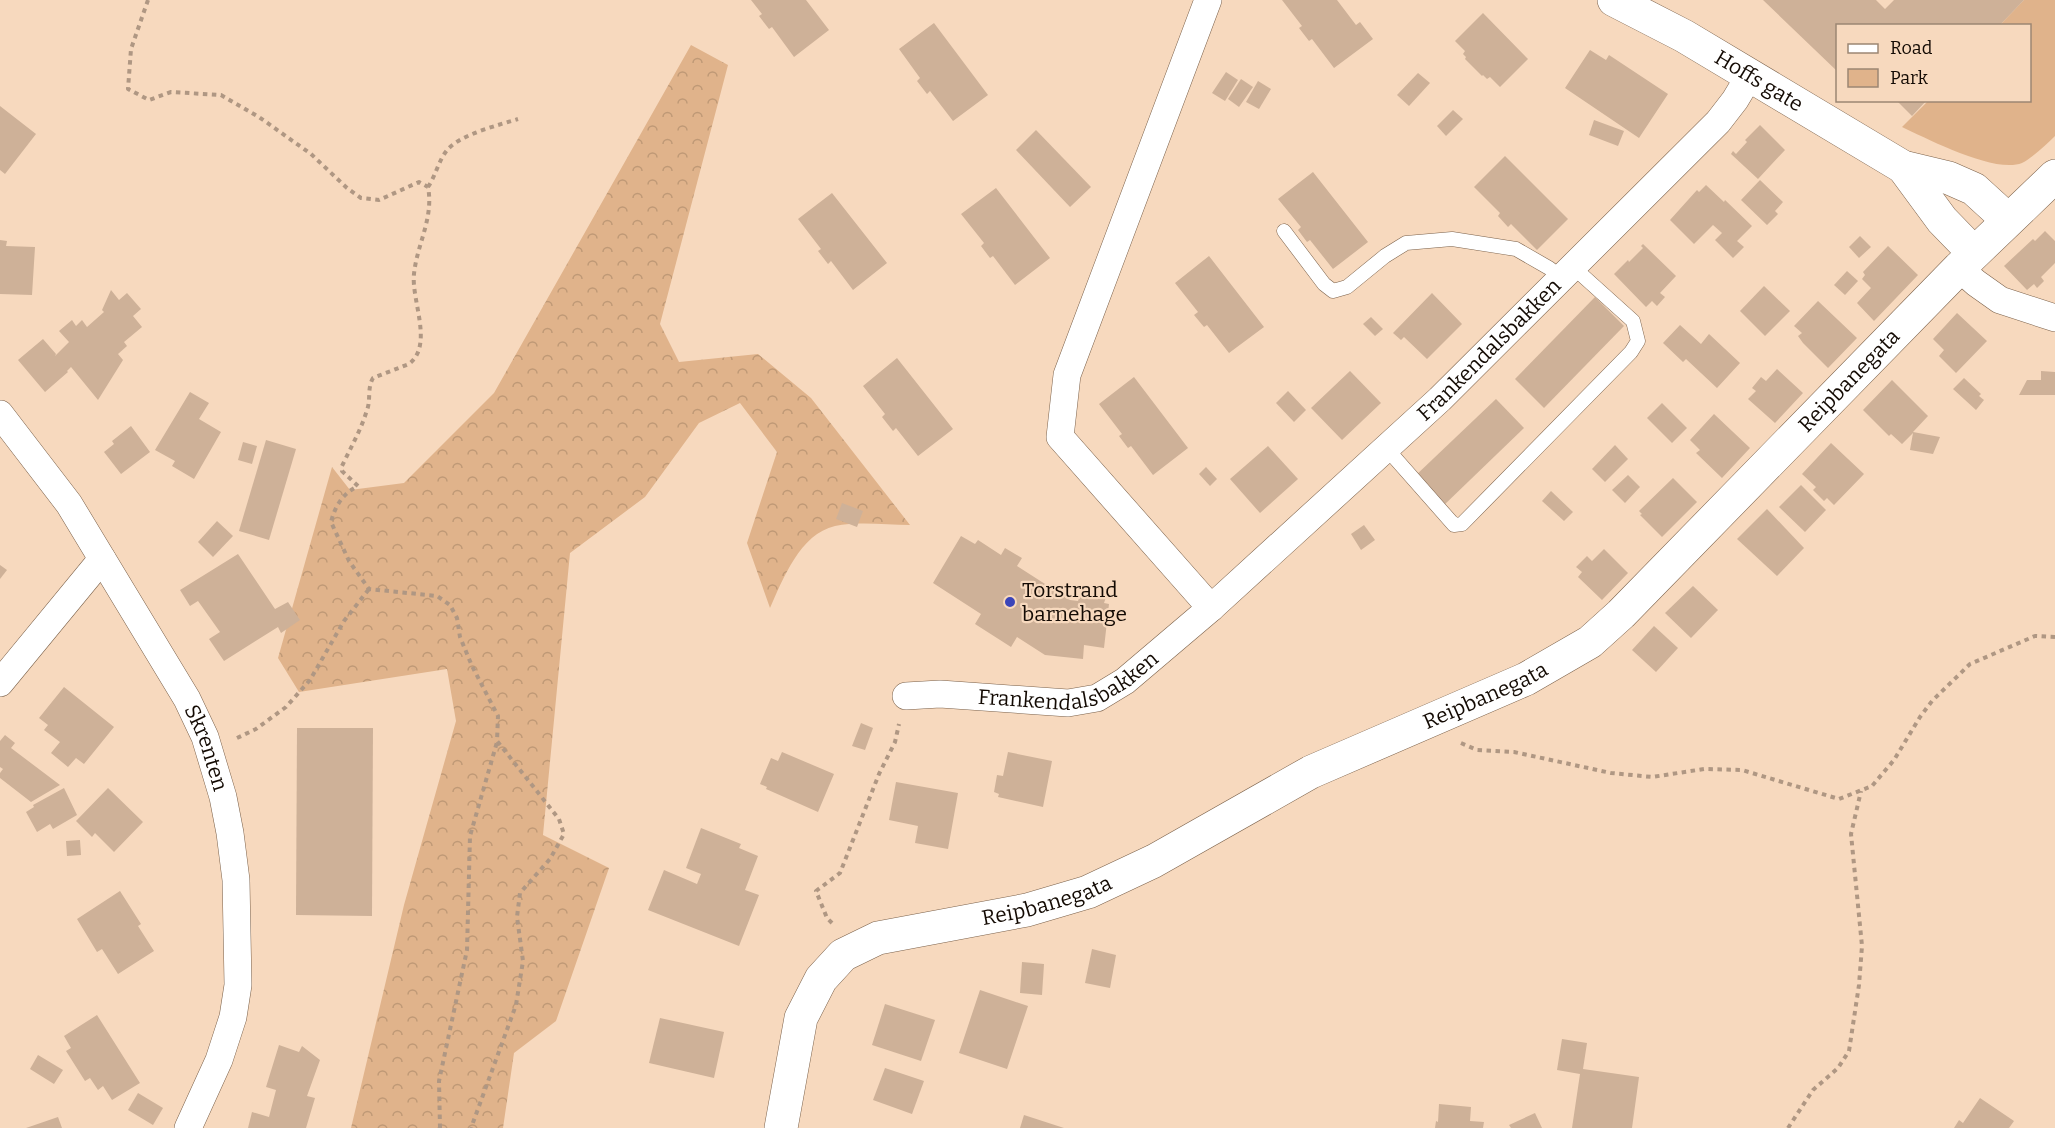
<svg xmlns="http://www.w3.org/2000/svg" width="2055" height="1128" viewBox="0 0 2055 1128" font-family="Bitter,serif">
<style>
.green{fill:#e0b38b}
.forest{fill:url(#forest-crowns)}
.building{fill:#ceb198}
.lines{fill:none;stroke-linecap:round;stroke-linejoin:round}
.lane-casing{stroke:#7b614a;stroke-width:15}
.street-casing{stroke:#7b614a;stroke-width:28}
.secondary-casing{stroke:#7b614a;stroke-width:34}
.path{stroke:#af9783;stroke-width:4;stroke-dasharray:4.5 4.5;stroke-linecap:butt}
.lane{stroke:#fff;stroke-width:14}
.street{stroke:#fff;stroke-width:27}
.secondary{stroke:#fff;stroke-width:33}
.poi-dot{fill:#3b45b9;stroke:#f7d9be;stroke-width:2}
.labels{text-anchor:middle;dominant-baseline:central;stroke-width:4.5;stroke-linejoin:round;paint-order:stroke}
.street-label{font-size:21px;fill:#130a03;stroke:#f7d9be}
.poi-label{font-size:21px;fill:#130a03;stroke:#f7d9be;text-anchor:start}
</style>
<defs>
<pattern id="forest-crowns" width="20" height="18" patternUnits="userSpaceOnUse" patternTransform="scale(1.5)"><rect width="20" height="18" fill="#e0b38b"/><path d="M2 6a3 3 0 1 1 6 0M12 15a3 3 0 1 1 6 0" fill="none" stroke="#bf9976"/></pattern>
</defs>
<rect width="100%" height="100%" fill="#f7d9be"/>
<!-- green -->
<path class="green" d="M2024 0H2055V136C2046 145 2033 157 2022 163 1995 174 1928 139 1902 127L1928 101 2030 100V26L2000 25Z"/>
<!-- forest -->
<path class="forest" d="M691 45 728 65 660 324 679 362 758 354 811 398 910 525C886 525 859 521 835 526 800 534 783 579 770 608L747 543 777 452 740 403 699 423 645 497 570 553 543 835 609 868 556 1021 514 1053 503 1128H351L404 905 456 721 447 669 299 692 278 658 332 467 350 490 404 483 494 393Z"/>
<!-- building -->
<g class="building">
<polygon points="751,0 806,0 829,30 794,57 772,27 769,29 759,16 762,14"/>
<polygon points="1282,0 1337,0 1356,25 1360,22 1373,39 1334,68 1312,39 1309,41 1299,28 1302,26"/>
<polygon points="1763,0 1876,0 1885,9 1894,0 2024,0 1999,26 1838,26 1838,72"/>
<polygon points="1483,13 1528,59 1500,87 1490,77 1487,79 1483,75 1482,76 1465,59 1466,57 1463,54 1465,51 1455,41"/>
<polygon points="934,23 988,95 953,121 930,91 927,94 917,81 920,78 899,49"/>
<polygon points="1590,50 1606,60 1609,55 1668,94 1639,138 1565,88"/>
<polygon points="1226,72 1238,80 1225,101 1212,93"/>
<polygon points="1418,73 1430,83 1409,106 1397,95"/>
<polygon points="1241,79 1253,87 1239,107 1228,99"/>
<polygon points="1258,81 1271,89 1259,109 1246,102"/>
<polygon points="1896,100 1927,100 1912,116"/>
<polygon points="0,106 36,134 5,174 0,170"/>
<polygon points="1453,110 1463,119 1446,136 1437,126"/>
<polygon points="1594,120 1624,131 1618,146 1589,135"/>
<polygon points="1760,125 1785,150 1758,179 1731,154 1733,151 1736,154 1747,142 1745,140"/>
<polygon points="1036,130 1091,187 1070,207 1016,150"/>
<polygon points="1505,156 1568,219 1537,250 1511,224 1508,227 1498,216 1500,213 1474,187"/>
<polygon points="1313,172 1368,242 1333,269 1310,240 1307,242 1298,230 1301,227 1278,199"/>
<polygon points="1760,180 1783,202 1775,211 1778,214 1767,225 1741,200"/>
<polygon points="1706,185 1724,202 1725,200 1752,226 1737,241 1744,247 1733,258 1715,240 1722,233 1713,225 1694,244 1670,220 1697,190 1699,192"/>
<polygon points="996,188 1050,258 1015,285 993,256 990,258 981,246 984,243 961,214"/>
<polygon points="832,193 887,263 853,290 831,261 828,264 818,251 821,249 798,219"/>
<polygon points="2045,231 2055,241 2055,263 2041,277 2044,281 2037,288 2034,284 2027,290 2004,266 2033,239 2035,241"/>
<polygon points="1860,236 1871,247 1859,258 1849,247"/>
<polygon points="0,240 7,241 6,246 35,247 32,295 0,294"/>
<polygon points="1643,244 1676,276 1660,293 1665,297 1657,306 1652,301 1646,307 1614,274 1628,260 1629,262 1643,248 1641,246"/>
<polygon points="1888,246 1918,275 1874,321 1857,303 1871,288 1862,279 1865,275 1863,272"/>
<polygon points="1209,256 1264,327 1229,353 1207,325 1204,327 1194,315 1198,312 1175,283"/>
<polygon points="1847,271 1858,281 1845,295 1834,285"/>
<polygon points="1764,286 1790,311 1765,336 1740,311"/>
<polygon points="111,290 119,300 127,293 141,309 133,316 142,327 124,342 127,346 118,354 123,360 98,400 71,367 67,371 68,372 45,392 18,360 43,339 56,354 55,356 69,342 59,331 72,320 76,326 82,320 87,327 104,312 102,310"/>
<polygon points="1432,293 1462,324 1427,359 1404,337 1401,340 1393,333"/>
<polygon points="1595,297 1624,326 1544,408 1515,379"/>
<polygon points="1818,301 1857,338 1828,368 1803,343 1798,336 1802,333 1794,326"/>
<polygon points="1957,313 1987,341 1956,373 1939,356 1944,350 1933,339"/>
<polygon points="1371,317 1383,329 1375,336 1363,324"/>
<polygon points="1680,325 1701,344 1709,334 1740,363 1717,388 1686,359 1683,362 1663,343"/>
<polygon points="897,358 953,429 918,456 896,428 893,431 882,417 885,414 863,386"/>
<polygon points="1777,369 1803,393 1775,423 1748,399 1756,391 1752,388 1761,377 1766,381"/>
<polygon points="1350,371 1381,403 1342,440 1311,408"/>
<polygon points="2041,371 2055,372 2055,395 2019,395 2027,380 2041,380"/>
<polygon points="1134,377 1188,448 1153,475 1131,446 1128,448 1119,436 1122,434 1099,404"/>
<polygon points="1964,378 1981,394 1979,396 1984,400 1976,410 1953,389"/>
<polygon points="1892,380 1928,416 1913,432 1940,437 1933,454 1910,450 1913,433 1902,444 1891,434 1889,436 1863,410"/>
<polygon points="1288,391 1306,410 1294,422 1276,403"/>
<polygon points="190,392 209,403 199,419 221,432 194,479 172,466 175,461 155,450"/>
<polygon points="1496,399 1524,428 1442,507 1413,478"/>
<polygon points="1662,403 1687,428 1672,443 1647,418"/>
<polygon points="1714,414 1750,448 1722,478 1696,453 1700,450 1690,440"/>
<polygon points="131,426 150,452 121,474 104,452 114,444 112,441"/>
<polygon points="266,440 296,449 269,540 239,531"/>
<polygon points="243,442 257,446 252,464 238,460"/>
<polygon points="1831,443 1864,474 1834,505 1827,498 1824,501 1813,490 1816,487 1802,474"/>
<polygon points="1615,445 1628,459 1605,482 1592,469"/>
<polygon points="1268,446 1298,479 1260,513 1230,479"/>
<polygon points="1206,467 1217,479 1210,486 1199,474"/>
<polygon points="1628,475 1640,487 1625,503 1612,490"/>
<polygon points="1673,478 1697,502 1662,537 1640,515 1642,514 1639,511"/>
<polygon points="1801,485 1826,510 1805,532 1779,507"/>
<polygon points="1551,491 1573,512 1564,521 1542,501"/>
<polygon points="842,503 863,511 857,527 836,519"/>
<polygon points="1767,509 1804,548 1777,576 1737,539"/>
<polygon points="217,521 233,536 213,557 198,542"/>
<polygon points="1364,525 1375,540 1361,550 1351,534"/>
<polygon points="961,536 975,544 978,540 1001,555 1005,548 1022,558 1017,566 1070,600 1078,601 1080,594 1106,597 1104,603 1109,604 1104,648 1084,645 1083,659 1045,655 1017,637 1011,647 975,624 981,614 933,583"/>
<polygon points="1604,549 1628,573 1602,600 1578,577 1582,572 1576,567 1587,556 1592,561"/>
<polygon points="238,554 275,609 288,602 300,620 281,633 278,627 224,661 209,639 220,632 198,601 190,606 180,590"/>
<polygon points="0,565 7,570 0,579"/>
<polygon points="1693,586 1718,610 1691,638 1665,613"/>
<polygon points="1654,626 1678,648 1656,672 1632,650"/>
<polygon points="64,687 114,727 84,764 76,758 68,767 51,753 60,742 44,730 48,725 39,718"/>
<polygon points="861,723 873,728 865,750 852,746"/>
<polygon points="297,728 373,728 372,916 296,915"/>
<polygon points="5,735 15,743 11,748 60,785 31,802 0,778 0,773 3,769 0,767 0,741"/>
<polygon points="782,752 834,774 818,812 766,789 767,787 760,784 771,758 778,761"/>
<polygon points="1008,752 1052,761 1043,807 998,797 999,794 994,792 997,775 1003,776"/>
<polygon points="896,782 958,793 948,849 915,843 918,826 889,820"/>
<polygon points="64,788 77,815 53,829 50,824 37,832 26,812 34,807 33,805"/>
<polygon points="108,788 143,822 114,852 95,833 92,837 76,821"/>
<polygon points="701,828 741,844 739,848 758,856 745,890 759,895 739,946 648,910 664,870 697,884 701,874 686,868"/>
<polygon points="80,840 81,855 67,856 66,841"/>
<polygon points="120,891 141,924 138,926 154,951 118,974 102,949 97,952 77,919"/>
<polygon points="1092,949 1116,955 1110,988 1085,983"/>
<polygon points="1022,962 1044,964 1042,995 1020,993"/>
<polygon points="980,990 1028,1006 1007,1069 959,1053"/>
<polygon points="885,1004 935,1020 921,1061 872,1045"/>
<polygon points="97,1015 140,1083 112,1100 103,1086 98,1090 90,1078 85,1081 66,1051 71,1048 64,1036"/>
<polygon points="660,1018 724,1032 714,1078 649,1063"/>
<polygon points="1562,1039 1587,1043 1583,1069 1639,1077 1632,1128 1572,1128 1580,1074 1557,1070"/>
<polygon points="279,1045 299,1052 302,1046 320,1060 307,1096 315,1098 306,1128 248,1128 252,1112 269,1117 276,1090 266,1087"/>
<polygon points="38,1055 63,1070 54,1084 30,1069"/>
<polygon points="885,1068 924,1081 912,1114 873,1100"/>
<polygon points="138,1093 163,1108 153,1125 128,1110"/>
<polygon points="1980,1098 2014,1121 2009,1128 1954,1128 1959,1120 1963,1123"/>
<polygon points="1439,1104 1471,1107 1470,1121 1484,1122 1483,1128 1435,1128 1436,1121 1438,1122"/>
<polygon points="1535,1113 1542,1128 1511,1128 1509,1125"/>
<polygon points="1024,1115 1064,1128 1020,1128"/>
<polygon points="58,1117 62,1128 26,1128"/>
</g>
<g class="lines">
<defs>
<g id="lane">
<polyline points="1284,231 1324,284 1333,291 1347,287 1385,256 1406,243 1452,239 1516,249 1549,268 1562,278"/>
<polyline points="1387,449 1454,525 1462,524 1631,352 1638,341 1633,321 1573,267"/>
</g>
<g id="street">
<polyline points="1208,0 1067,375 1060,437 1211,608"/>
<polyline points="1959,268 1976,283 2000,300 2055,318"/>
<path id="s1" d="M0 414 69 504 187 699 205 737 223 797 230 833 236 880 238 985 233 1017 219 1060 188 1128"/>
<polyline points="0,683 102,559"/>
<path id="s2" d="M906 696 940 694 1068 703 1097 698 1125 681 1211 608 1440 399 1718 122 1735 100 1750 75"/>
</g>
<g id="secondary">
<path id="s3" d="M1614 0 1684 36 1903 167 1949 178 1974 189 2008 220"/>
<polyline points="1903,167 1942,220 1974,253"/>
<path id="s4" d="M781 1128 801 1018 821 979 843 955 878 938 1027 910 1088 892 1154 861 1311 772 1526 679 1590 642 1621 614 1959 268 2055 176"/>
</g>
</defs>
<!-- lane casing -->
<use href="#lane" class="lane-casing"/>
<!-- street casing -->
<use href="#street" class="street-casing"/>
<!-- secondary casing -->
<use href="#secondary" class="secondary-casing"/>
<!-- path -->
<g class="path">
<path d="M148 0 131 49 128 89 149 100 171 92 221 95 259 117 311 154 347 188 361 198 379 200 419 182 428 187C434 218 417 244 414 274 411 300 434 345 409 364L373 378C367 388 371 400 367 410 361 430 351 447 342 466V471L358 486C343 493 335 506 331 522L349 561 369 589 437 596 450 605 457 618 460 637 472 666 498 716 497 741 559 819 564 834 550 859 520 893 517 917 523 961 516 1005 471 1128"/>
<path d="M428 187C436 175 439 159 448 149 462 134 499 125 518 119"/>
<polyline points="237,738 256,729 286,707 310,680 344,621 369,589"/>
<polyline points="1461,743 1477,750 1514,752 1611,773 1652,777 1704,769 1742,770 1839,799 1872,786 1894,760 1920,717 1932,701 1970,664 2035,636 2055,637"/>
<polyline points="832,923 827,918 816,891 840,873 879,774 895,742 899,724"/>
<polyline points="440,1128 439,1081 467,950 470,836 497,742"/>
<polyline points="1788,1128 1813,1090 1838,1068 1849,1051 1859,985 1862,946 1851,834 1861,791"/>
</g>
<!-- lane -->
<use href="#lane" class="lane"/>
<!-- street -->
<use href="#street" class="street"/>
<!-- secondary -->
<use href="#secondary" class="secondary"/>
</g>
<!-- markers -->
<circle class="poi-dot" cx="1010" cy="602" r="6"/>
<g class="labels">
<!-- street labels -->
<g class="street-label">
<text stroke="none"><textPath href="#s3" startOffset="166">Hoffs gate</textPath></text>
<text stroke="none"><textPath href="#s2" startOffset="717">Frankendalsbakken</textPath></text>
<text stroke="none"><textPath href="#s4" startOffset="1372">Reipbanegata</textPath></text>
<text stroke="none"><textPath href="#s2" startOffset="168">Frankendalsbakken</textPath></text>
<text stroke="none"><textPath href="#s4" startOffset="886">Reipbanegata</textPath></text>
<text stroke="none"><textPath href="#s1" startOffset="394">Skrenten</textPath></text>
<text stroke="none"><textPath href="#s4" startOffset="400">Reipbanegata</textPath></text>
</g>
<!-- poi labels -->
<g class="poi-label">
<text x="1022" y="590">Torstrand<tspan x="1022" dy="24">barnehage</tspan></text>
</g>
</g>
<!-- legend -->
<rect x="1836" y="24" width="195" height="78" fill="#f7d9be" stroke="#9c8673" stroke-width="1.5"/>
<rect x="1848" y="44" width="30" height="9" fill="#ffffff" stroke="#9c8673" stroke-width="1.5"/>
<text x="1890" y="54" font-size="18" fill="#130a03">Road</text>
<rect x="1848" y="69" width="30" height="18" fill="#e0b38b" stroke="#9c8673" stroke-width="1.5"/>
<text x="1890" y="84" font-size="18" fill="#130a03">Park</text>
</svg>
